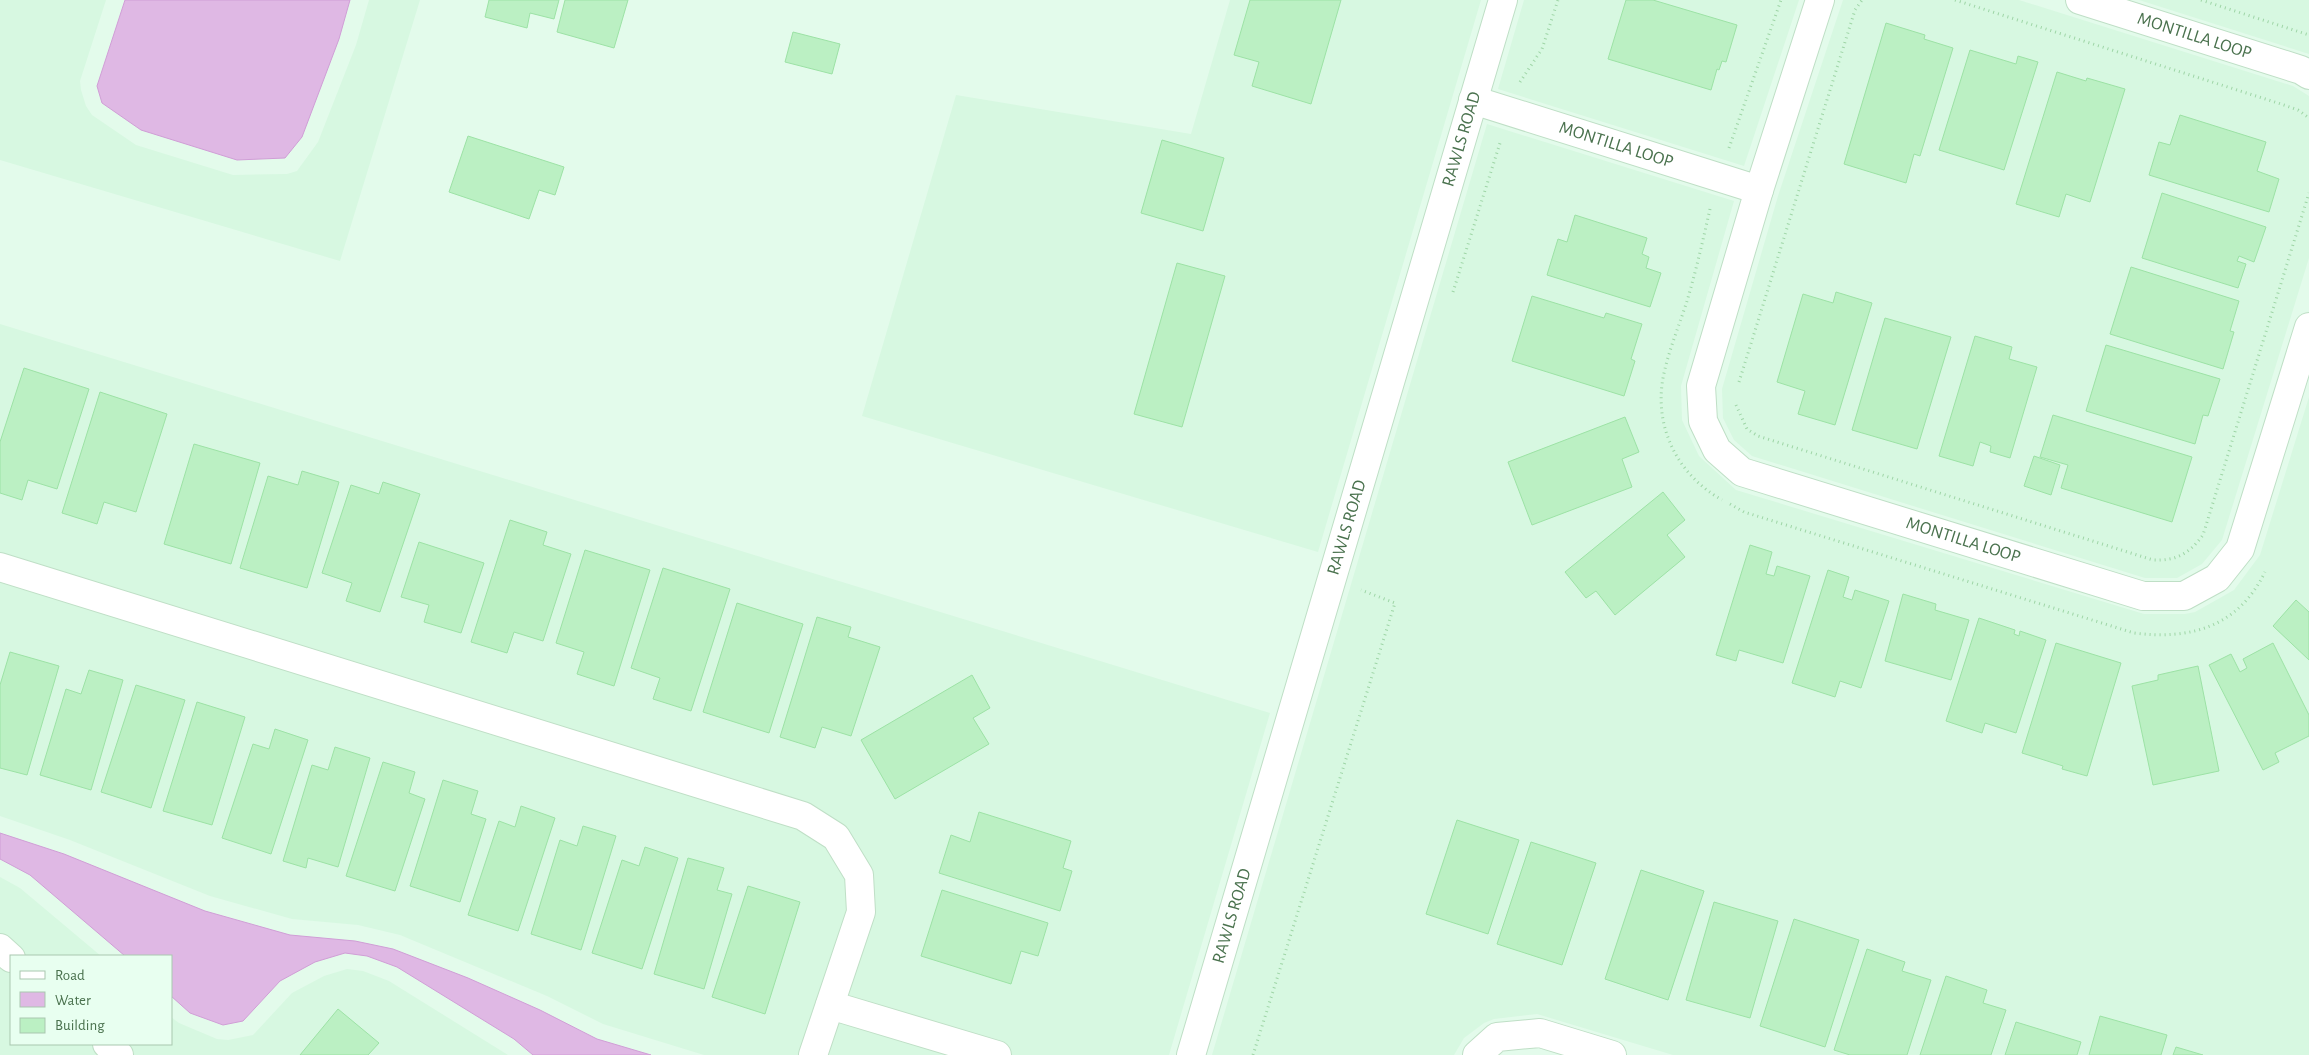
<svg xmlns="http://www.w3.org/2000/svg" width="2309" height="1055" viewBox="0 0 2309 1055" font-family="'Alegreya Sans',sans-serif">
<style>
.residential{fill:#d7f8e1}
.water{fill:#dfb8e4;stroke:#d09ed6}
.building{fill:#bbf0c3;stroke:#9ce2a5}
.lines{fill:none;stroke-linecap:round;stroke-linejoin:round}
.minor-casing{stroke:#bfdfc6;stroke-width:30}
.path{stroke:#9ed5a6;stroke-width:3;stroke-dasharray:1 4;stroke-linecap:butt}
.minor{stroke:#fff;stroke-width:28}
.labels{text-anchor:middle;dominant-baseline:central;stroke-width:4.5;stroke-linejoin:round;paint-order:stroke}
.street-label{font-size:18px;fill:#4a724e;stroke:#e8fff0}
</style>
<rect width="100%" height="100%" fill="#e3fbeb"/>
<!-- residential -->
<g class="residential">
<polygon points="0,0 106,0 80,81 81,90 86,106 92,115 136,145 233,175 287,174 297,171 318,142 356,45 369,0 420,0 340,261 0,160"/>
<polygon points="1230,0 1481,0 1318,552 862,416 956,95 1191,134"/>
<polygon points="1524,0 1799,0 1744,166 1498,89"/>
<polygon points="1843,0 2019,0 2293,86 2309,96 2309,258 2222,540 2202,564 2177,578 2145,578 1752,456 1734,440 1723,418 1722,389 1778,196"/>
<polygon points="2139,0 2309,0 2309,54"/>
<polygon points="1487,124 1734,201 1681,386 1682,420 1699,456 1736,490 2144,614 2185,614 2195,612 2234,590 2260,555 2309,397 2309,1055 1673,1055 1537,1014 1494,1019 1484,1023 1464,1038 1454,1055 1212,1055"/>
<polygon points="0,324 1270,713 1169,1055 704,1055 603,1024 547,996 400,935 358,925 292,919 210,896 70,840 0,816"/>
<polygon points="0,877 20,888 101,956 11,956 11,1044 171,1044 171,1017 179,1023 217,1039 228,1040 253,1035 292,993 324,976 347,969 363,971 389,981 508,1055 0,1055"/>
</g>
<!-- water -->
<g class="water">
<polygon points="125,0 350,0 339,39 302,137 285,158 237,160 141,130 102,103 97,86"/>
<polygon points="0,833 64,854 205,911 290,935 355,941 393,949 468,978 540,1010 597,1039 651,1055 533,1055 514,1039 397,967 367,956 345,953 315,962 280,981 243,1021 223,1025 190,1013 171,996 171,956 125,956 30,875 0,859"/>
</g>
<!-- building -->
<g class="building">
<polygon points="489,0 559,0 554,19 530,13 527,28 485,17"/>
<polygon points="565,0 628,0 614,48 557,32"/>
<polygon points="1250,0 1341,0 1311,104 1252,86 1259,62 1234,55"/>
<polygon points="1626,0 1653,0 1737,25 1726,62 1722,61 1719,70 1717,69 1711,90 1608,59"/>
<polygon points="1886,23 1925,35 1924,39 1953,48 1920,156 1914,154 1906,183 1844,164"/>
<polygon points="793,32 840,44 832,74 785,62"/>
<polygon points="1970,50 2016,64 2018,56 2038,62 2004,170 1939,150"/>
<polygon points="2057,72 2086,81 2087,78 2125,89 2090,202 2066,194 2059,217 2016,204"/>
<polygon points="2180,115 2266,142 2257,171 2279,179 2269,212 2149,175 2159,142 2170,145"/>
<polygon points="468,136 564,167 555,195 539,190 529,219 449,192"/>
<polygon points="1162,140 1224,158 1203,231 1141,213"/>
<polygon points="2162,193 2266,227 2254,262 2239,256 2237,261 2246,264 2238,288 2142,258"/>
<polygon points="1575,215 1647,238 1642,254 1649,257 1646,268 1661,273 1650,307 1547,275 1558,239 1567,242"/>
<polygon points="1177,263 1225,276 1182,427 1134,414"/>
<polygon points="2131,267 2239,301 2230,331 2234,332 2223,369 2110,334"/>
<polygon points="1836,292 1872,303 1835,425 1798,414 1805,391 1777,382 1803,294 1833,303"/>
<polygon points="1532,296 1604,318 1606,313 1642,324 1631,359 1635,361 1624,396 1512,361"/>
<polygon points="1885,318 1951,337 1917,449 1852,430"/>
<polygon points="1975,336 2012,347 2009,359 2037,367 2010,458 1990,452 1991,446 1980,442 1973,466 1939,456"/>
<polygon points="2106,345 2220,379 2208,416 2203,415 2195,444 2086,411"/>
<polygon points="24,368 89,389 57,489 28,480 22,500 0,493 0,442"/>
<polygon points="100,392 167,414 136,512 104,502 97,524 62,513"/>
<polygon points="2053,415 2192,457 2172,522 2061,488 2068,465 2040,457"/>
<polygon points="1625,417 1639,452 1622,459 1632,487 1532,525 1508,462"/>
<polygon points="194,444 260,463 231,564 164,544"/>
<polygon points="2034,456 2060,465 2051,495 2024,486"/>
<polygon points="302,471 339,482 307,588 240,568 268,476 298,485"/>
<polygon points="383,482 420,494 380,612 346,601 352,583 322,573 351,485 379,494"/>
<polygon points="1663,492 1685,520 1667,535 1685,557 1615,615 1596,591 1586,598 1565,572"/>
<polygon points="510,520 547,532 543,545 571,554 543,641 514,632 507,653 471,642"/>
<polygon points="419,542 484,563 461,633 424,622 429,605 401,597"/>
<polygon points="1750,545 1772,552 1766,574 1774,576 1777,566 1810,576 1783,663 1739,650 1736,661 1716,655"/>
<polygon points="585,550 650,570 614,686 577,674 584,652 556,643"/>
<polygon points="663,568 730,589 691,711 653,699 660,678 631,668"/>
<polygon points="1828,570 1849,577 1843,597 1852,600 1855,590 1889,601 1861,688 1840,681 1835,697 1792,683"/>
<polygon points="1903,594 1936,604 1935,610 1969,620 1951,680 1885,661"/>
<polygon points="2296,600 2309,612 2309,660 2273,626"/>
<polygon points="737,603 803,624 769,733 703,712"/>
<polygon points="817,617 851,627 848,637 880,647 851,736 822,727 815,748 780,737"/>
<polygon points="1979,618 2015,630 2014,634 2019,636 2020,631 2046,640 2016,733 1985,723 1982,733 1946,721"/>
<polygon points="2056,643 2121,663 2087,776 2062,769 2063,766 2022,753"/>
<polygon points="2273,643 2309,715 2309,736 2275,753 2279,762 2263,770 2209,665 2231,654 2240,672 2247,668 2243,659"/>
<polygon points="10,652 59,666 27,775 0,768 0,685"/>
<polygon points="2198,666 2219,771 2153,785 2132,686 2158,680 2158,675"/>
<polygon points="89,670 123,680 91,790 40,775 66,689 81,694"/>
<polygon points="972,675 990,708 973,718 989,744 895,799 861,740"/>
<polygon points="136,685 185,700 151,808 101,792"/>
<polygon points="197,702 245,717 212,825 163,811"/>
<polygon points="275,729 308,740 271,854 222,838 253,744 269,749"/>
<polygon points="335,747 370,758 338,867 308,858 306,868 283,861 312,765 328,770"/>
<polygon points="383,762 415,772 409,793 425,799 395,891 346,876"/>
<polygon points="443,780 478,791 471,814 486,819 460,902 410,886"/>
<polygon points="521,806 555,818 518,931 468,915 499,821 515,827"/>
<polygon points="979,812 1071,841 1063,868 1072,871 1060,911 939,873 951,835 970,842"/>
<polygon points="1457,820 1519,840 1488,934 1426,914"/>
<polygon points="583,826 616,836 581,950 531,934 560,840 577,846"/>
<polygon points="1531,842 1596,863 1562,965 1497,944"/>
<polygon points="645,847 678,858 642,969 592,953 622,860 639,866"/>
<polygon points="688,858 724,868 717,890 732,894 704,989 654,974"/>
<polygon points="1641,870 1704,891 1668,1000 1605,979"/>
<polygon points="748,886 800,902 765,1014 712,997"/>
<polygon points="942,890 1048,923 1038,956 1021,951 1011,984 921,956"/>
<polygon points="1714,902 1778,921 1750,1018 1686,1000"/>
<polygon points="1794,919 1859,940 1825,1047 1760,1026"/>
<polygon points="1867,949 1905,962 1902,971 1931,980 1907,1055 1850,1055 1834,1050"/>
<polygon points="1946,976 1987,990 1983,1003 2006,1010 1991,1055 1920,1055"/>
<polygon points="338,1009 379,1043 368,1055 300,1055"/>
<polygon points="2100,1016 2167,1035 2161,1055 2089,1055"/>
<polygon points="2016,1022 2081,1042 2077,1055 2005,1055"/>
<polygon points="2176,1047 2203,1055 2173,1055"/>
</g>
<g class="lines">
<defs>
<g id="minor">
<path id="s1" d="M1820 0 1759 190 1701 386 1703 421 1717 450 1742 472 2143 596H2184L2217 578 2240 549 2309 327"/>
<path id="s2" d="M2080 0 2301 70 2309 75"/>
<path id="s3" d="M1473 100 1759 190"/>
<polyline points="0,567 803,816 836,837 859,875 861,912 813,1055"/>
<polyline points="0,948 11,958"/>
<polyline points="830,1005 997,1055"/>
<polyline points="107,1044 119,1055"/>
<path id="s4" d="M1191 1055 1503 0"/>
<polyline points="1477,1055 1497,1037 1540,1033 1612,1055"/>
</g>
</defs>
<!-- minor casing -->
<use href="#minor" class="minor-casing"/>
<!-- path -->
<g class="path">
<polyline points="1955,0 2281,104 2298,110 2309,118"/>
<polyline points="2201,0 2309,35"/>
<polyline points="1520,82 1542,49 1558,0"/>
<polyline points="1729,148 1781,0"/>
<path d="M1710 209C1703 240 1696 271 1687 301 1679 326 1668 352 1663 378 1654 428 1678 475 1722 500"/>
<polyline points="1453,292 1500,143"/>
<polyline points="1739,382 1855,10 1862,0"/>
<path d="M1736 405 1747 429 1758 436 2153 560C2176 561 2189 554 2203 535L2309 193"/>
<path d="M1730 504 1744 512 2134 633C2191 640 2238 627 2265 572"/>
<polyline points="1253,1055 1395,603 1361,590"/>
</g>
<!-- minor -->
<use href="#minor" class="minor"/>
</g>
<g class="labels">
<!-- street labels -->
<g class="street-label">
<text stroke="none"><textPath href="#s2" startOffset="120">MONTILLA LOOP</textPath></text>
<text stroke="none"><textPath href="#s4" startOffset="955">RAWLS ROAD</textPath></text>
<text stroke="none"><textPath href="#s3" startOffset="150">MONTILLA LOOP</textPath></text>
<text stroke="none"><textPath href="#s4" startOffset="550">RAWLS ROAD</textPath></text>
<text stroke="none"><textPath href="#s1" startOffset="736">MONTILLA LOOP</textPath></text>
<text stroke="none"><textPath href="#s4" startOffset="145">RAWLS ROAD</textPath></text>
</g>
</g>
<!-- legend -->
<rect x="10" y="955" width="162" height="90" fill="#e8fff0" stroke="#a9c7af"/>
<rect x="20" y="971" width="25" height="8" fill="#ffffff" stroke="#a9c7af"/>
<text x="55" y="980" font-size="15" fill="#4a724e">Road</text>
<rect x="20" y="992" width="25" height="15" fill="#dfb8e4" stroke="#a9c7af"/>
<text x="55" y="1005" font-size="15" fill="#4a724e">Water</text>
<rect x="20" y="1018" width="25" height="15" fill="#bbf0c3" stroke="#a9c7af"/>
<text x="55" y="1030" font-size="15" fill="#4a724e">Building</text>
</svg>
